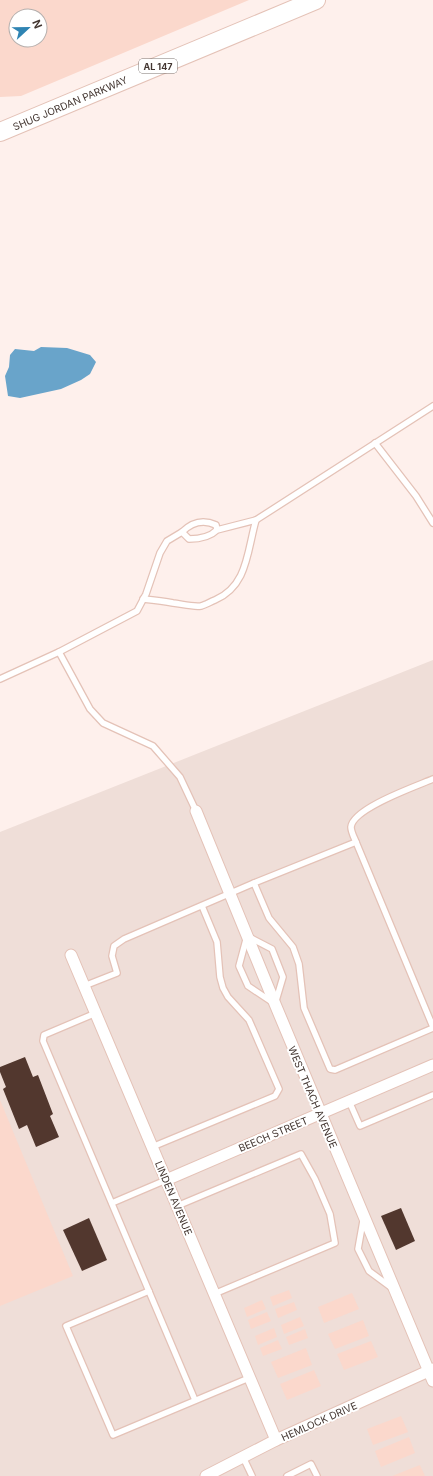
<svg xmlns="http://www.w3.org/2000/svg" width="433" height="1476" viewBox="0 0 433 1476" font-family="Inter,sans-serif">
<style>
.built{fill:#efded8}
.green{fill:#fbd8cc;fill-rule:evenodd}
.water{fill:#69a4ca}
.building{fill:#52372e}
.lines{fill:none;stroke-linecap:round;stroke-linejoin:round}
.service-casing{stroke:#e4c2b7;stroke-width:8}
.minor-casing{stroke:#e4c2b7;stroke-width:13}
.primary-casing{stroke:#e4c2b7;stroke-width:20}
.service{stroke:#fff;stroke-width:5.5}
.minor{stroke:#fff;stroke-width:11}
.primary{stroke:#fff;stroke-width:18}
.labels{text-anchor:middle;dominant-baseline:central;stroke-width:4;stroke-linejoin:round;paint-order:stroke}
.shield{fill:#fff;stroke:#7b726f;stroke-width:1}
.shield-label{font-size:9px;font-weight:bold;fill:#433631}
.street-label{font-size:10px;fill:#433631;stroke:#fff}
</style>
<rect width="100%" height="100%" fill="#fef0ec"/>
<!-- built -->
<polygon class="built" points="433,660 433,1476 0,1476 0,832"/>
<!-- green -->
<g class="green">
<path d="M0 0H249L21 96 0 97ZM16 16H40V40H16Z"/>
<polygon points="0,1100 73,1276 0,1306"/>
<polygon points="289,1290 292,1298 273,1306 270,1297"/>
<polygon points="352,1293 359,1309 324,1323 318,1307"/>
<polygon points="262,1300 266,1309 247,1317 244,1308"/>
<polygon points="294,1302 297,1310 278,1318 275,1309"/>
<polygon points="267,1312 271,1321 251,1329 248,1320"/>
<polygon points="300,1317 304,1326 284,1334 281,1325"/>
<polygon points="363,1320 369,1336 335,1349 328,1334"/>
<polygon points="274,1328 277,1337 258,1345 255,1336"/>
<polygon points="305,1329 308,1338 289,1345 286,1337"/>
<polygon points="278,1340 282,1349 263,1356 260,1348"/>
<polygon points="371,1341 378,1357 344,1370 337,1354"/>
<polygon points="306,1348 312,1365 278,1378 271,1362"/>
<polygon points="314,1370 321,1386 287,1400 280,1384"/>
<polygon points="401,1416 408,1432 373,1445 367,1429"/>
<polygon points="409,1437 415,1453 381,1467 375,1451"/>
<polygon points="420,1465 425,1476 392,1476"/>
</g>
<!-- water -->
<polygon class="water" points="41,347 67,348 90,355 96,362 90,374 81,380 61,389 20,398 8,396 5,376 9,367 10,355 15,349 34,351"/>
<!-- building -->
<g class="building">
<polygon points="25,1057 33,1077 38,1075 53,1114 50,1116 59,1137 36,1147 27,1125 19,1129 3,1089 6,1087 0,1072 0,1067"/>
<polygon points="401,1208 415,1241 396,1250 381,1216"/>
<polygon points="89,1218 107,1260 82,1271 63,1230"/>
</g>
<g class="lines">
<defs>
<g id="service">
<polyline points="375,443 416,496 433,523"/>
<path d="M217 530 216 525C203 519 192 522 182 532L189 539C200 539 210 537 217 530L256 520 433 406"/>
<path d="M143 599C153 600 163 601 173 603 182 604 192 607 201 606 205 605 210 602 215 600 248 586 247 551 256 520"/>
<polyline points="59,652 90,709 103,723 153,746 180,777 196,811"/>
<polyline points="0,679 59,652 137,611 146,594 160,553 167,541 182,532"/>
<path d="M433 779C417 786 353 808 351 827 351 832 354 837 356 842L433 1027"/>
<polyline points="254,883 356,842"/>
<polygon points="247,936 272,949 283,977 275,1004 248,986 239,966"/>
<polyline points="84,986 117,973 112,956 114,946 124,939 254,883 269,918 293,947 299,964 304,1008 330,1069 335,1070 433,1028"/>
<polyline points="96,1013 44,1035 43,1041 195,1400"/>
<polyline points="349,1101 360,1126 433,1095"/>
<polyline points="152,1147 275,1096 279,1089 249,1020 228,997 223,988 220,977 217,942 202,906"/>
<polyline points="112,1203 166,1180"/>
<polyline points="177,1206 301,1154 315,1179 330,1214 335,1243 214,1294"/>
<polyline points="363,1221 358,1249 369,1271 392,1288"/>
<polyline points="149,1291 66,1326 113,1435 249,1378"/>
<polyline points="243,1457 252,1476"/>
<polyline points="287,1476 311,1464 317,1476"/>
</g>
<g id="minor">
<polyline points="196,811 275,1004 433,1381"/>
<polyline points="71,955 276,1440"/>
<polyline points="166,1180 433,1065"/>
<polyline points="206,1476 276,1440 433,1369"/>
</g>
<polyline id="primary" points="0,132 316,0"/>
</defs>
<!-- service casing -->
<use href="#service" class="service-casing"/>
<!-- minor casing -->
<use href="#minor" class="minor-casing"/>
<!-- primary casing -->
<use href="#primary" class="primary-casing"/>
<!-- service -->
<use href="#service" class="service"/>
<!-- minor -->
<use href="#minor" class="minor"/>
<!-- primary -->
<use href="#primary" class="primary"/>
</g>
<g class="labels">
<!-- shield labels -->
<rect class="shield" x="139" y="59" width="38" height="14" rx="3"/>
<g class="shield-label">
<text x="158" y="66">AL 147</text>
</g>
<!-- street labels -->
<g class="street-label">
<text transform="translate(70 103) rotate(-23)">SHUG JORDAN PARKWAY</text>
<text transform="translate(313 1097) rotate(67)">WEST THACH AVENUE</text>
<text transform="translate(273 1134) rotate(-23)">BEECH STREET</text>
<text transform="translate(174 1198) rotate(67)">LINDEN AVENUE</text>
<text transform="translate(319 1421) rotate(-24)">HEMLOCK DRIVE</text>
</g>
</g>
<!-- north arrow -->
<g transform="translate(28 28) rotate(68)"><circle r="19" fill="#ffffff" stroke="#b4afad"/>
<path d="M0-3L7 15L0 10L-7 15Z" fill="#2f84b3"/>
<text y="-6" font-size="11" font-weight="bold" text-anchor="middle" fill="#433631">N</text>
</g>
</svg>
